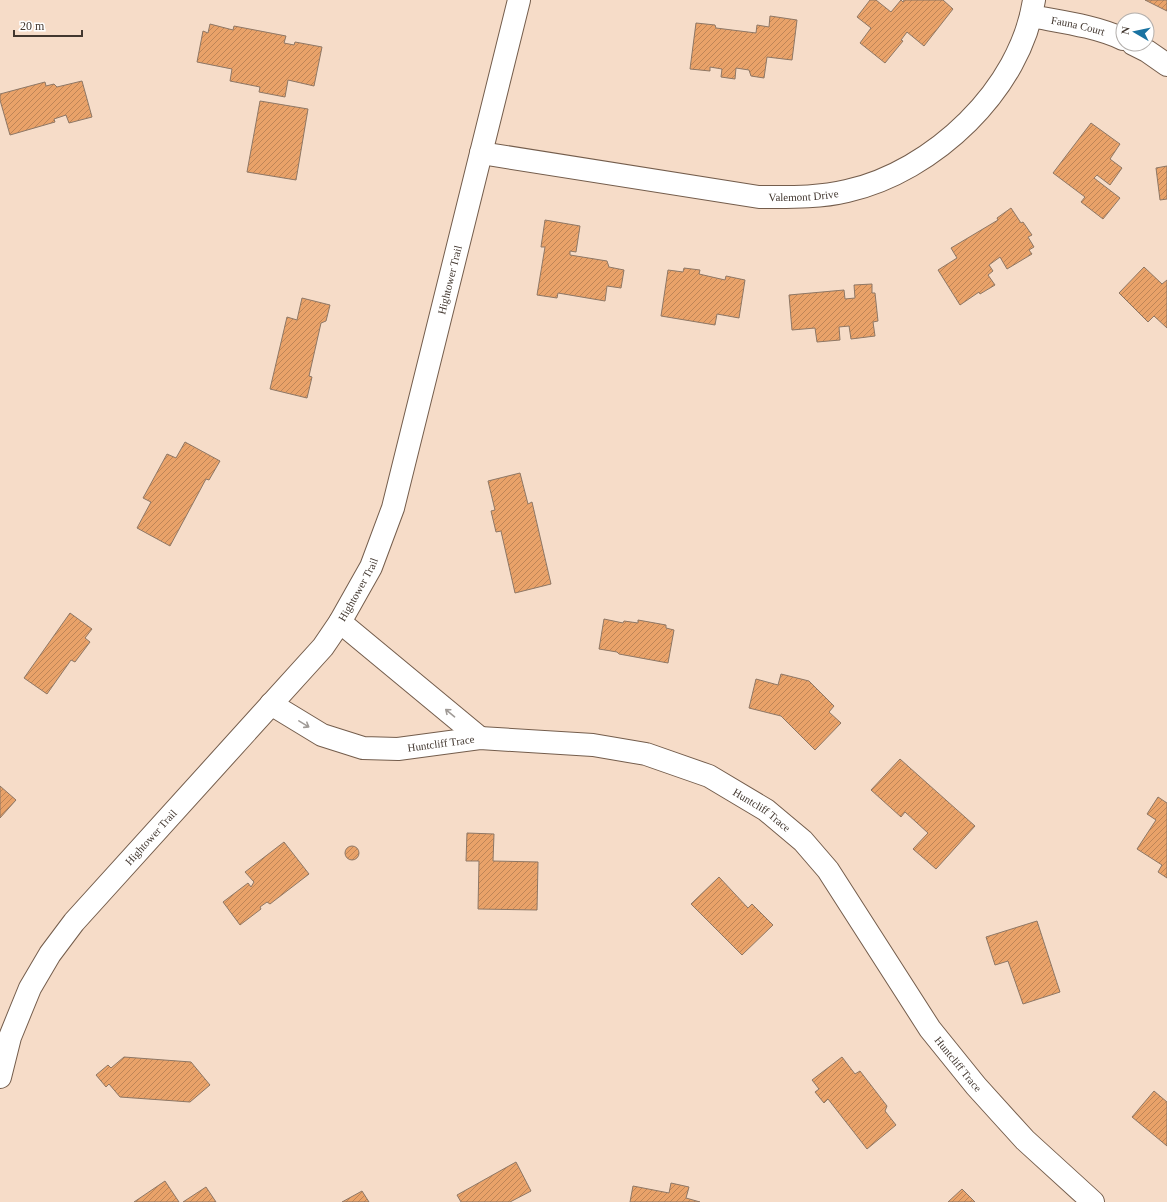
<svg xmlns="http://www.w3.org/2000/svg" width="1167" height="1202" viewBox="0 0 1167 1202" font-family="Georgia,serif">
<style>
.building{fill:url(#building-hatch);stroke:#8e7765}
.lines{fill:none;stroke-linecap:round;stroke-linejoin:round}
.minor-casing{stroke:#745d4c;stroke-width:24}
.minor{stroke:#fff;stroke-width:22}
.oneway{stroke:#a09b97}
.labels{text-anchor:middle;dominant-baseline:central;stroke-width:4;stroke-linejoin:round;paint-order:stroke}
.street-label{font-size:11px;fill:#42372f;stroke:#fff}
</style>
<defs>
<pattern id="building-hatch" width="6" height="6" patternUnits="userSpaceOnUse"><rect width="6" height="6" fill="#e9a269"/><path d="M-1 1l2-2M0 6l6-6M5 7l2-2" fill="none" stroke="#be8557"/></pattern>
</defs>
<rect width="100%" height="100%" fill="#f6dcc8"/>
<!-- building -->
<g class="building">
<polygon points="870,0 876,0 891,12 901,0 903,2 904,0 943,0 953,9 924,46 907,32 901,40 903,41 885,63 860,43 871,28 857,17"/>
<polygon points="1145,0 1167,0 1167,11"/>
<polygon points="770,16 797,20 792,60 767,57 764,78 751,76 749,70 736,68 735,79 721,77 722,69 710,67 710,71 690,69 696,23 715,25 716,28 756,33 757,25 769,27"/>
<polygon points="210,24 233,30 234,26 286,36 284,43 294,45 295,42 322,47 314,86 288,80 285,97 259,92 260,87 230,81 232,69 197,62 203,31 208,33"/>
<polygon points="82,81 92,117 69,123 66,115 54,119 55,122 10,135 0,100 0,94 45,82 46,86 54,84 57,87"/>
<polygon points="260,101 308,109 296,180 247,172"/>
<polygon points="1091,123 1120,144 1110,159 1122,168 1110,185 1097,175 1094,178 1120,198 1103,219 1081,202 1085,197 1053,173"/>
<polygon points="1167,166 1167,199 1160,200 1156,168"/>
<polygon points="1011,208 1021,223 1023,222 1032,235 1028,237 1034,247 1029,250 1032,254 1007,269 1000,257 989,265 993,271 988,275 995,285 980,294 979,292 960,305 938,270 957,258 951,248 998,220 997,218"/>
<polygon points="545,220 580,226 576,252 570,251 570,255 607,261 609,267 624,270 621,288 607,286 605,301 558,293 557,298 537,295 545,247 541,247"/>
<polygon points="1144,267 1162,284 1167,280 1167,328 1154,316 1148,322 1119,293"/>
<polygon points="684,268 700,270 699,274 725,280 726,276 745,280 739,318 717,314 715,325 661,316 668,270 683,272"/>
<polygon points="872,284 872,293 875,293 878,321 873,322 875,336 851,339 849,326 839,327 840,340 817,342 815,328 792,330 789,295 844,290 845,299 855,298 854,285"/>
<polygon points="302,298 330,305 326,321 321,323 309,376 312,377 307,398 270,389 287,317 297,320"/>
<polygon points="185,442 220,461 209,480 206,479 170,546 137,528 151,502 143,498 167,454 176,458"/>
<polygon points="520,473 528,504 532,502 551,584 515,593 501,531 496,532 491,511 495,510 488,481"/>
<polygon points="70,613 92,629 85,638 90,642 75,662 71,660 47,694 24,678"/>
<polygon points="604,619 623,623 624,621 638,623 638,620 666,625 666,628 674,630 668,663 619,654 617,652 599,649"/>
<polygon points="781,674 809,681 834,706 829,712 841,723 815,750 781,716 749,708 756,679 778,685"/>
<polygon points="900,759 975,826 936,869 913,849 928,833 905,812 901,817 871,790"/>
<polygon points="0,786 16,800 0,818"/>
<polygon points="1158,797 1167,803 1167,878 1158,872 1162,865 1137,849 1156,820 1147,814"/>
<polygon points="467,833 494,834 493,861 538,862 537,910 478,909 479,861 466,861"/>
<polygon points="284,842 309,874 270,904 267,902 260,907 261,909 240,925 223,902 248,883 251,887 254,882 245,872"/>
<circle cx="352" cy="853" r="7"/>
<polygon points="719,877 748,908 752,904 773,925 742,955 691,904"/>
<polygon points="1037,921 1060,992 1023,1004 1008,961 995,965 986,937"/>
<polygon points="124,1057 191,1062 210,1085 190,1102 120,1097 109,1084 106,1087 96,1075 108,1065 111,1068"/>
<polygon points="842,1057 855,1074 860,1071 887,1106 885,1111 896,1125 867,1149 828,1099 824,1103 815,1092 819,1089 812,1080"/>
<polygon points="1154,1091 1167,1102 1167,1146 1132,1117"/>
<polygon points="516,1162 531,1191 510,1202 461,1202 457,1195"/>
<polygon points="165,1181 179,1202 134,1202"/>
<polygon points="671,1183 689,1187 686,1198 700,1202 630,1202 633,1186 669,1193"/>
<polygon points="206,1187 216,1202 183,1202"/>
<polygon points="962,1189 975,1202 948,1202"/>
<polygon points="362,1191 369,1202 342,1202"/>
</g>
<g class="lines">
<defs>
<g id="minor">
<path id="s1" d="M1031 16C1062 22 1095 26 1123 39"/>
<polyline points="1133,44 1147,51 1167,65"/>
<path id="s2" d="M481 153 759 197C789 197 818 198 847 191 933 172 1021 89 1034 0"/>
<polyline points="340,622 480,738"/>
<path id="s3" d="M271 704 322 735 363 748 398 749 480 738 593 745 646 754 709 776 766 810 803 841 828 870 930 1029 976 1086 1025 1140 1093 1202"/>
<path id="s4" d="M0 1077 10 1037 30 988 50 954 74 922 323 647 340 622 371 567 393 508 519 0"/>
</g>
</defs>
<!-- minor casing -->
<use href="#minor" class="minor-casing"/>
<!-- minor -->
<use href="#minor" class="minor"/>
</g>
<!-- one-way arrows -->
<defs><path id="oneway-shaft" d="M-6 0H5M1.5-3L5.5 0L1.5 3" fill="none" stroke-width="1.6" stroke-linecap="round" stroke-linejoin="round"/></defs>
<g class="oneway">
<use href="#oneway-shaft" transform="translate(450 713) rotate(-140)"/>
<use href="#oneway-shaft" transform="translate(304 724) rotate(31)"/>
</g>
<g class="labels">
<!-- street labels -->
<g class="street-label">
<text stroke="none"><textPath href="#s1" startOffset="48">Fauna Court</textPath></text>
<text stroke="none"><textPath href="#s2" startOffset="326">Valemont Drive</textPath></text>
<text stroke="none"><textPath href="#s4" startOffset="936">Hightower Trail</textPath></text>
<text stroke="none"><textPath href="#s4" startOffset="612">Hightower Trail</textPath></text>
<text stroke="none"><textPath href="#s3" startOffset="181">Huntcliff Trace</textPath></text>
<text stroke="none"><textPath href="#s3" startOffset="517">Huntcliff Trace</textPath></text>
<text stroke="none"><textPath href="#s4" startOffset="288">Hightower Trail</textPath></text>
<text stroke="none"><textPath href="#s3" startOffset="841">Huntcliff Trace</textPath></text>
</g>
</g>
<!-- north arrow -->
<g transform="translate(1135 32) rotate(279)"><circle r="19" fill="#ffffff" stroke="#b3afac"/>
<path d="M0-3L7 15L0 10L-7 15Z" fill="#1a73a2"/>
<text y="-6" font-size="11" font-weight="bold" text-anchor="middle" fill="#42372f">N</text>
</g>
<!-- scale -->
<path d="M14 30v6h68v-6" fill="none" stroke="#42372f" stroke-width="2"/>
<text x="20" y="30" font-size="12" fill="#42372f" stroke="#ffffff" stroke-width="3" paint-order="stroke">20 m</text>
</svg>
